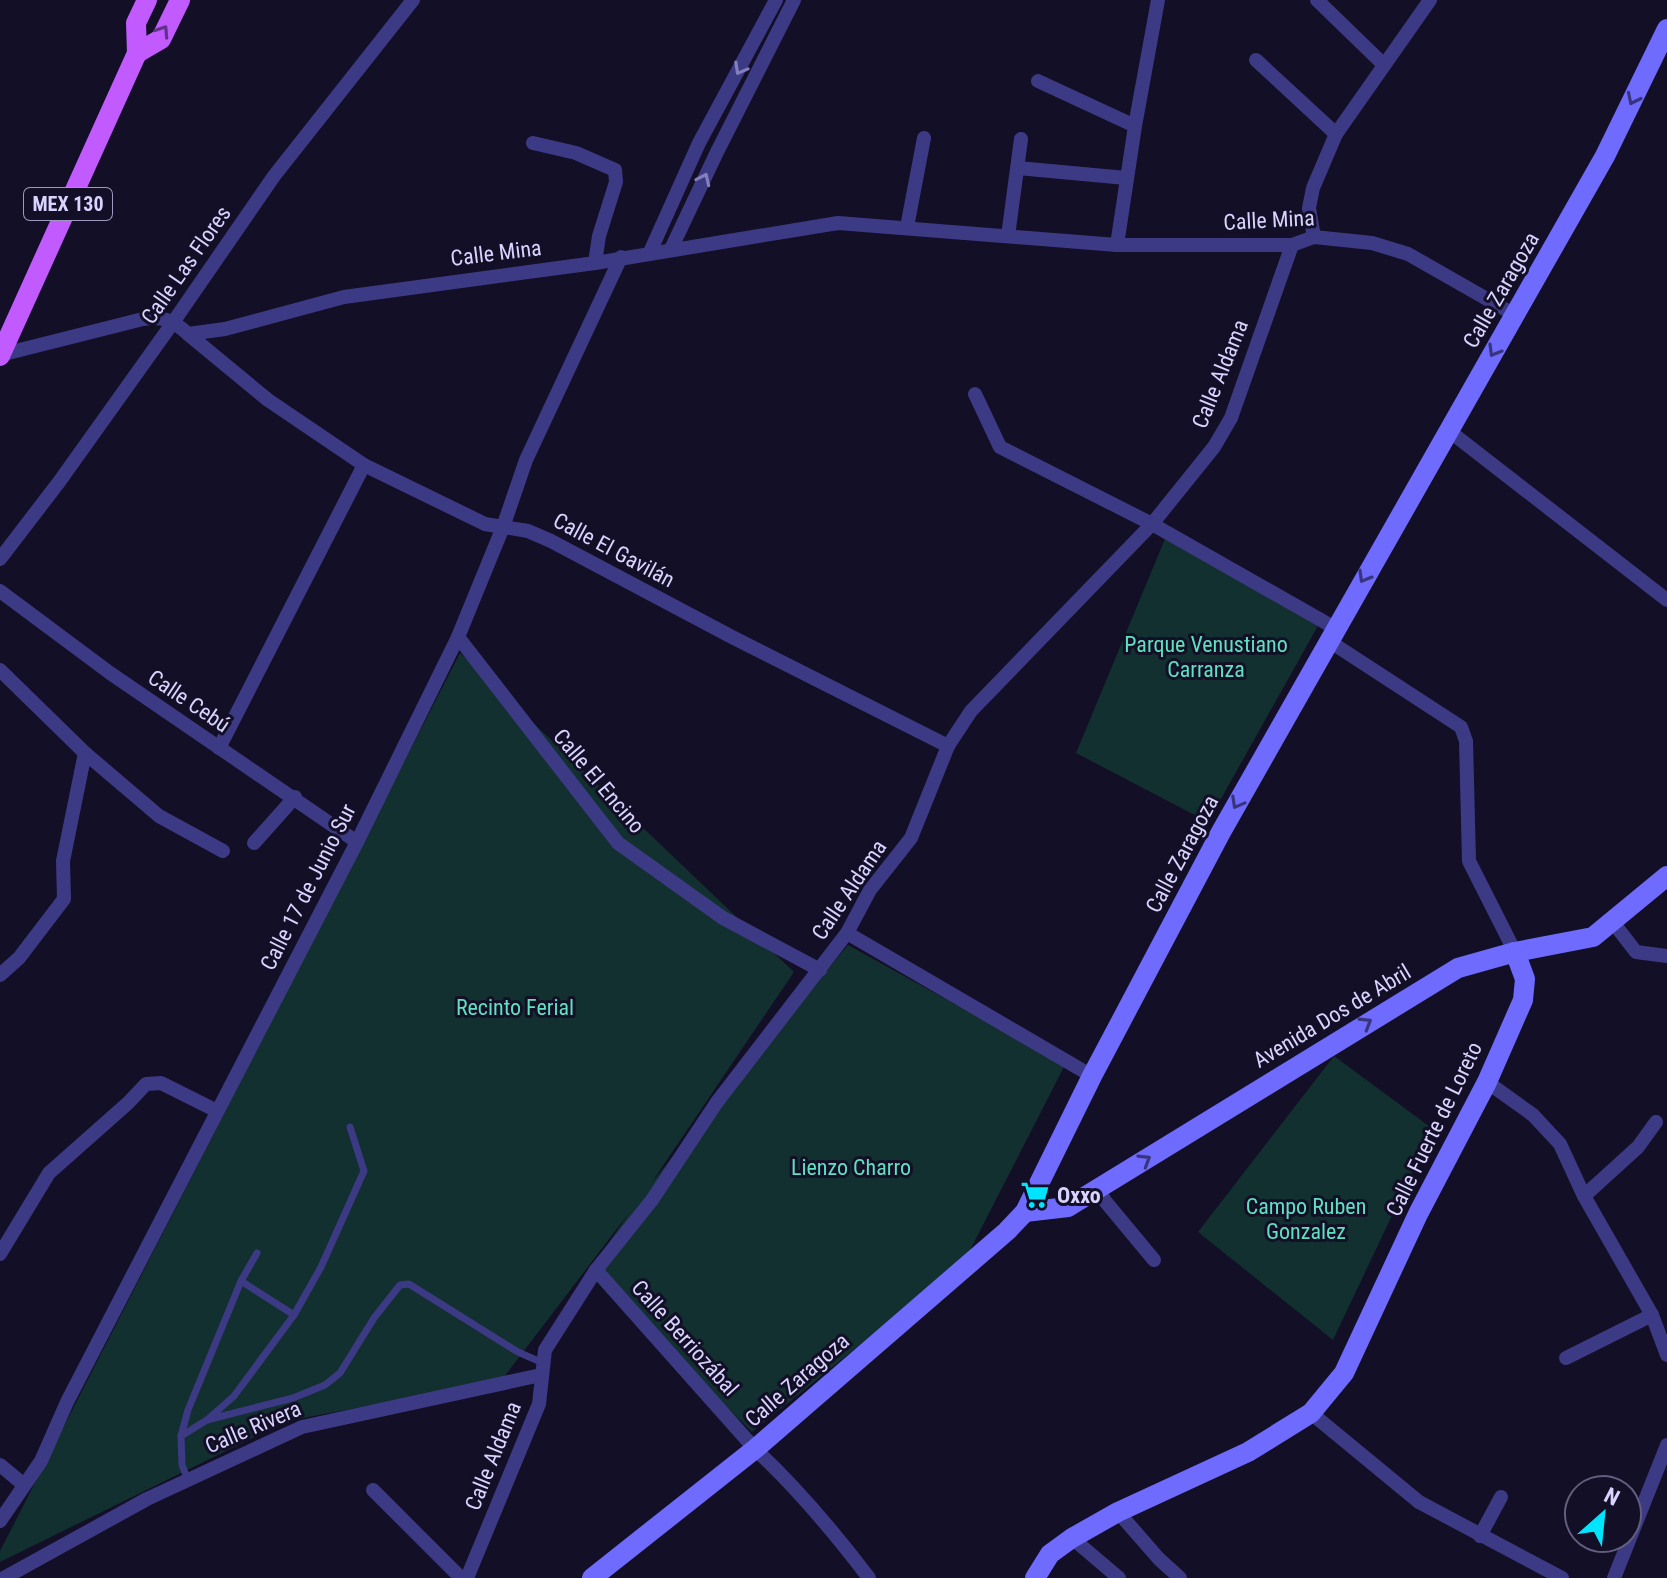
<svg xmlns="http://www.w3.org/2000/svg" width="1667" height="1578" viewBox="0 0 1667 1578" font-family="'Roboto Condensed',sans-serif">
<style>
.green{fill:#12302f}
.lines{fill:none;stroke-linecap:round;stroke-linejoin:round}
.lane{stroke:#3d3a85;stroke-width:7}
.street{stroke:#3d3a85;stroke-width:14}
.secondary{stroke:#6f6bff;stroke-width:20}
.primary{stroke:#c25bff;stroke-width:20}
.oneway{stroke:#623188}
.oneway2{stroke:#837fbc}
.oneway3{stroke:#38347d}
.labels{text-anchor:middle;dominant-baseline:central;stroke-width:6;stroke-linejoin:round;paint-order:stroke}
.shield{fill:#130f26;stroke:#9e99be;stroke-width:2}
.shield-label{font-size:20px;font-weight:bold;fill:#d9d4ff}
.street-label{font-size:22px;fill:#d9d4ff;stroke:#130f26}
.park-label{font-size:22px;fill:#5fe0c0;stroke:#130f26}
.poi-label{font-size:22px;font-weight:bold;fill:#d9d4ff;stroke:#130f26;text-anchor:start}
</style>
<rect width="100%" height="100%" fill="#130f26"/>
<!-- green -->
<g class="green">
<polygon points="1167,534 1319,624 1208,822 1076,753"/>
<polygon points="460,653 794,972 652,1182 848,945 1065,1065 965,1260 752,1432 590,1271 629,1213 501,1381 287,1421 0,1562 0,1551"/>
<polygon points="1334,1056 1433,1129 1333,1340 1198,1232"/>
</g>
<g class="lines">
<!-- lane -->
<g class="lane">
<polyline points="241,1281 294,1315 321,1267 364,1171 350,1127"/>
<polyline points="207,1420 293,1398 325,1385 340,1373 374,1318 400,1285 409,1284 518,1352 543,1363"/>
<polyline points="181,1436 207,1420 234,1396 294,1315"/>
<polyline points="188,1480 182,1465 181,1436 188,1410 241,1281 257,1253"/>
</g>
<!-- street -->
<g class="street">
<polyline points="1317,0 1384,65"/>
<polyline points="1256,60 1336,134"/>
<polyline points="1038,81 1135,126"/>
<polyline points="533,143 576,153 615,170 616,182 599,236 595,263"/>
<polyline points="1018,168 1126,178"/>
<polyline points="907,227 924,138"/>
<polyline points="1008,236 1021,139"/>
<polyline points="1314,237 1309,208 1313,188 1336,134 1430,0"/>
<polyline points="1117,245 1135,126 1158,0"/>
<polyline points="671,249 717,152 794,0"/>
<polyline points="650,252 699,143 776,0"/>
<polyline points="188,334 268,400 364,465 485,524 528,531 551,541 732,637 948,746"/>
<path d="M0 355 143 319C163 316 173 320 188 334L225 329 344 297 595 263 838 223 1117 245H1292L1314 237 1372 243 1408 254 1515 315"/>
<polyline points="975,394 1000,447 1152,524 1335,628"/>
<polyline points="1448,430 1667,600"/>
<polyline points="0,559 59,482 174,321 274,176 413,0"/>
<polyline points="0,591 110,673 357,842"/>
<polyline points="458,637 618,843 723,918 820,970"/>
<polyline points="1329,641 1461,727 1466,741 1469,861 1515,952"/>
<polyline points="0,670 85,753 159,816 223,851"/>
<polyline points="219,748 364,465"/>
<polyline points="254,843 295,797"/>
<polyline points="1612,921 1636,952 1667,956"/>
<polyline points="847,933 1092,1076"/>
<polyline points="0,975 19,958 64,899 63,861 85,753"/>
<polyline points="1487,1082 1533,1115 1560,1144 1584,1196 1652,1315 1667,1355"/>
<polyline points="1098,1189 1105,1201 1154,1260"/>
<polyline points="1584,1196 1638,1147 1656,1122"/>
<polyline points="0,1254 49,1173 128,1103 146,1084 161,1083 217,1111"/>
<path d="M596 1270 755 1449C797 1488 834 1532 869 1578"/>
<polyline points="1566,1358 1652,1315"/>
<polyline points="1311,1413 1419,1502 1562,1578"/>
<polyline points="0,1465 24,1485"/>
<polyline points="373,1490 461,1578"/>
<polyline points="1118,1512 1159,1559 1180,1578"/>
<polyline points="0,1521 41,1461 67,1402 357,842 458,637 503,527 526,460 621,257"/>
<polyline points="1480,1536 1501,1497"/>
<polyline points="1072,1538 1119,1578"/>
<polyline points="4,1578 147,1499 302,1427 541,1375"/>
<polyline points="467,1578 539,1404 545,1350 596,1270 652,1200 717,1102 847,933 870,890 911,838 948,746 971,711 1152,524 1214,447 1231,418 1292,245"/>
<polyline points="1614,1578 1667,1445"/>
</g>
<!-- secondary -->
<g class="secondary">
<polyline points="1025,1212 1068,1207 1458,968 1515,952 1593,937 1667,876"/>
<polyline points="592,1578 755,1449 1007,1231 1025,1212 1092,1076 1221,832 1605,156 1667,29"/>
<polyline points="1035,1578 1050,1554 1072,1538 1118,1512 1248,1452 1311,1413 1344,1373 1418,1214 1487,1082 1523,1000 1525,979 1515,952"/>
</g>
<!-- primary -->
<g class="primary">
<polyline points="137,53 161,39 180,0"/>
<polyline points="0,356 137,53 136,23 147,0"/>
</g>
</g>
<!-- one-way arrows -->
<defs><path id="oneway-chevron" d="M-2-3.5L2.5 0L-2 3.5" fill="none" stroke-width="1.6" stroke-linecap="round" stroke-linejoin="round" transform="scale(2)"/></defs>
<use class="oneway" href="#oneway-chevron" transform="translate(163 31) rotate(-57)"/>
<g class="oneway2">
<use href="#oneway-chevron" transform="translate(740 69) rotate(119)"/>
<use href="#oneway-chevron" transform="translate(704 179) rotate(-65)"/>
</g>
<g class="oneway3">
<use href="#oneway-chevron" transform="translate(1633 99) rotate(116)"/>
<use href="#oneway-chevron" transform="translate(1494 351) rotate(120)"/>
<use href="#oneway-chevron" transform="translate(1364 577) rotate(120)"/>
<use href="#oneway-chevron" transform="translate(1237 803) rotate(119)"/>
<use href="#oneway-chevron" transform="translate(1366 1023) rotate(-31)"/>
<use href="#oneway-chevron" transform="translate(1145 1160) rotate(-32)"/>
</g>
<!-- icons -->
<defs>
<symbol id="supermarket-bare" viewBox="-9 -9 18 18"><path d="M-6-5.5h2.5l.6 2H6L4.5 2H-2.5L-4.4-4H-6ZM-1.5 3.2a1.3 1.3 0 1 0 .1 0ZM3 3.2a1.3 1.3 0 1 0 .1 0Z" fill="#00e5ff" stroke="#130f26" stroke-width="2.5" paint-order="stroke"/></symbol>
</defs>
<g fill-rule="evenodd">
<use href="#supermarket-bare" x="1015" y="1175" width="40" height="40"/>
</g>
<g class="labels">
<!-- shield labels -->
<rect class="shield" x="24" y="188" width="88" height="32" rx="6"/>
<g class="shield-label">
<text x="68" y="204">MEX 130</text>
</g>
<!-- street labels -->
<g class="street-label">
<text transform="translate(1269 220) rotate(-3)">Calle Mina</text>
<text transform="translate(496 253) rotate(-7)">Calle Mina</text>
<text transform="translate(186 265) rotate(-55)">Calle Las Flores</text>
<text transform="translate(1501 290) rotate(-60)">Calle Zaragoza</text>
<text transform="translate(1220 374) rotate(-68)">Calle Aldama</text>
<text transform="translate(614 550) rotate(28)">Calle El Gavilán</text>
<text transform="translate(189 701) rotate(34)">Calle Cebú</text>
<text transform="translate(599 781) rotate(50)">Calle El Encino</text>
<text transform="translate(1182 854) rotate(-62)">Calle Zaragoza</text>
<text transform="translate(308 887) rotate(-63)">Calle 17 de Junio Sur</text>
<text transform="translate(849 890) rotate(-56)">Calle Aldama</text>
<text transform="translate(1332 1016) rotate(-31)">Avenida Dos de Abril</text>
<text transform="translate(1434 1129) rotate(-64)">Calle Fuerte de Loreto</text>
<text transform="translate(685 1338) rotate(48)">Calle Berriozábal</text>
<text transform="translate(797 1380) rotate(-41)">Calle Zaragoza</text>
<text transform="translate(253 1427) rotate(-23)">Calle Rivera</text>
<text transform="translate(493 1456) rotate(-68)">Calle Aldama</text>
</g>
<!-- park labels -->
<g class="park-label">
<text x="1206" y="644">Parque Venustiano<tspan x="1206" dy="25">Carranza</tspan></text>
<text x="515" y="1007">Recinto Ferial</text>
<text x="851" y="1167">Lienzo Charro</text>
<text x="1306" y="1206">Campo Ruben<tspan x="1306" dy="25">Gonzalez</tspan></text>
</g>
<!-- poi labels -->
<g class="poi-label">
<text x="1057" y="1195">Oxxo</text>
</g>
</g>
<!-- north arrow -->
<g transform="translate(1603 1514) rotate(27)"><circle r="38" fill="#130f26" stroke="#625e7d" stroke-width="2"/>
<path d="M0-6L14 30L0 20L-14 30Z" fill="#00e5ff"/>
<text y="-12" font-size="22" font-weight="bold" text-anchor="middle" fill="#d9d4ff">N</text>
</g>
</svg>
